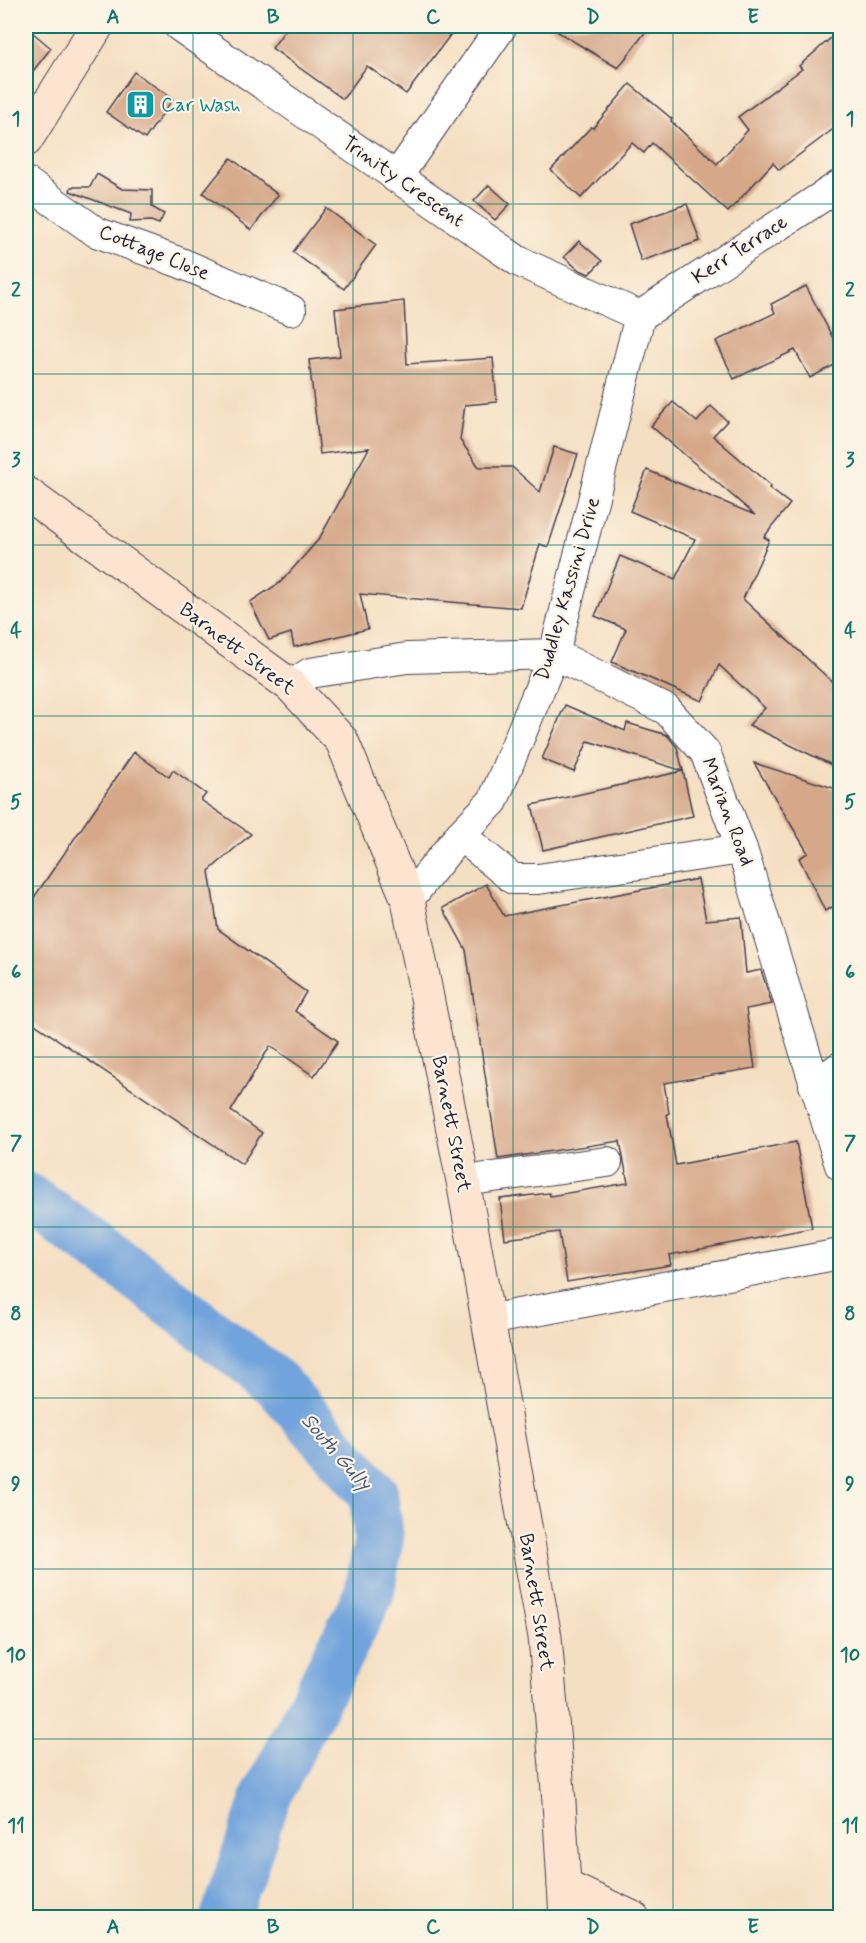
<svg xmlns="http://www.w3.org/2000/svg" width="866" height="1943" viewBox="0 0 866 1943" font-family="Mynerve,sans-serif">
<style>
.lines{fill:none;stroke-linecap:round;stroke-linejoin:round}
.river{stroke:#71a3dc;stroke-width:50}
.building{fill:#d6a889}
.minor-casing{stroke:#423e4f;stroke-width:32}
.secondary-casing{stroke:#423e4f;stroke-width:35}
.minor{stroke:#fff;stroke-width:30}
.secondary{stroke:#fde4d0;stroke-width:33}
.grid{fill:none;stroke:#0f766e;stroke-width:1.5;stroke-opacity:0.55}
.labels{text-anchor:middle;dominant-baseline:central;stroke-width:4.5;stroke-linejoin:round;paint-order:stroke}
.culture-label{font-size:20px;fill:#0d838f;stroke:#fcf5e5;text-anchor:start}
.street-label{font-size:20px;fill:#22223b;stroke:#fcf5e5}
.water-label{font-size:21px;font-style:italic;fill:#42567b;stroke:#fcf5e5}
.neatline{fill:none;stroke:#0f766e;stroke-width:2}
.grid-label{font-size:20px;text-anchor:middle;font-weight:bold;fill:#0f766e}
</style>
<rect width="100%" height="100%" fill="#fcf5e5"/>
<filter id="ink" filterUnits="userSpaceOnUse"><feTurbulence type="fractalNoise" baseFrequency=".0167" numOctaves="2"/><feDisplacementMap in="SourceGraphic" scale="12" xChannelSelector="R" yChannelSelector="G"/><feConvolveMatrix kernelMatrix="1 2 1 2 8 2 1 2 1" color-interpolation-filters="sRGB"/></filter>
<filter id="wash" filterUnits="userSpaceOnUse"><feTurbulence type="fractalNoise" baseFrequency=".008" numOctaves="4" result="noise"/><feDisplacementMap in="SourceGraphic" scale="24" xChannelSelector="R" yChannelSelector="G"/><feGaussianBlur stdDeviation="1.35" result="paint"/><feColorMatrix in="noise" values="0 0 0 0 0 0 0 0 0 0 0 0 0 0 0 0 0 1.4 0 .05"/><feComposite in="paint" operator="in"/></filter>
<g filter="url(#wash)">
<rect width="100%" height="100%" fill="#f5dfc2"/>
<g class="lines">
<!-- river -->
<polyline class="river" points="26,1197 111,1256 276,1383 373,1493 379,1538 369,1594 266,1797 225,1918"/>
</g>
<g id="blocks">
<!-- building -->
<g class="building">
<polygon points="288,26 457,26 406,94 367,66 343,99 272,48"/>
<polygon points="548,26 650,26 618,68"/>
<polygon points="26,27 51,48 26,80"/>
<polygon points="840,30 840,124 779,170 773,163 728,212 652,143 644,153 632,143 581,198 551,170 591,127 593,128 630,84 672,119 671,121 717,164 748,130 738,117 802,69 799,66"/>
<polygon points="134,72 173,99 145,139 106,112"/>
<polygon points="231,158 278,195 251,230 203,193"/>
<polygon points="97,174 122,189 152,190 152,207 164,214 159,224 151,221 130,222 131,214 70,191 71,187 90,187"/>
<polygon points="489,185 510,204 495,220 474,201"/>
<polygon points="687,204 700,241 641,261 629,224"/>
<polygon points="326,208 376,245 344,289 293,252"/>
<polygon points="579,241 602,261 589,274 578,269 564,257"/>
<polygon points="806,286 840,352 840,362 810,378 795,350 734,379 716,341 775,313 771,304"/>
<polygon points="404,301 407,364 493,358 497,402 465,405 460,440 479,467 512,467 540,492 554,447 578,454 548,547 540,544 521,608 360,594 368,629 294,647 291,633 269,640 250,602 281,582 319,539 369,448 320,454 309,360 340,356 335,309"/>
<polygon points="673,402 697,422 711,406 727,421 713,436 771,486 769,488 790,504 764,537 769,540 743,599 840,689 840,769 749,725 765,708 719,665 702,701 612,662 626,629 595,616 620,556 675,579 695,539 630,511 647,470 755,515 651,426"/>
<polygon points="565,705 625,731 627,723 667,735 677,747 683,771 588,741 574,772 542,759"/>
<polygon points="134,752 169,777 173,770 206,794 201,800 251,834 209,871 218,929 306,992 295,1011 338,1041 314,1076 270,1046 231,1111 262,1133 242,1164 26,1018 26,909"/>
<polygon points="754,763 840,790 840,903 825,911 799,858 808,853"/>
<polygon points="683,771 693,816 543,850 532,805"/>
<polygon points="698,879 706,920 741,917 746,973 761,970 772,1004 746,1009 755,1068 664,1083 669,1113 667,1114 676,1165 796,1142 812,1228 669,1255 671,1265 567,1282 559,1232 505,1239 500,1199 549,1193 550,1196 628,1183 620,1141 498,1159 466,950 443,908 486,884 504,916"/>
</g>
</g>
</g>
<g filter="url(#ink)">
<use href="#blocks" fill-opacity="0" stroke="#423e4f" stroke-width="1.5"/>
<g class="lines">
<defs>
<g id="minor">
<polyline points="179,26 518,261 640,316"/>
<polyline points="396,178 502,26"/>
<polyline points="26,182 96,232 181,263 291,310"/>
<polyline points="640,316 840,185"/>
<polyline points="291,686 310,673 407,658 554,654 667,710 705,752 742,849 840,1165"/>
<polyline points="460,835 513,879 538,879 742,849"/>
<polyline points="408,900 460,835 493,801 554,654 640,316"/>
<polyline points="814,1085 840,1067"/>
<polyline points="463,1181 607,1162"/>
<polyline points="487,1320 840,1254"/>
</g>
<g id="secondary">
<polyline points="26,140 97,26"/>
<polyline points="26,493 291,686 342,741 408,900 463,1181 545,1637 559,1802 566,1918"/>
<polyline points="564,1886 633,1918"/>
</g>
</defs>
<!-- minor casing -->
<use href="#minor" class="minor-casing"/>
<!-- secondary casing -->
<use href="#secondary" class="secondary-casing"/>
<!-- minor -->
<use href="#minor" class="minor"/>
<!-- secondary -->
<use href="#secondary" class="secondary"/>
</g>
</g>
<!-- grid -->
<path class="grid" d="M193 26V1918M353 26V1918M513 26V1918M673 26V1918M26 204H840M26 374H840M26 545H840M26 716H840M26 886H840M26 1057H840M26 1227H840M26 1398H840M26 1569H840M26 1739H840"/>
<!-- icons -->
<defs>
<symbol id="building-square" viewBox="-11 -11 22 22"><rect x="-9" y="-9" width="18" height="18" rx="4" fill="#0f9aa8" stroke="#fcf5e5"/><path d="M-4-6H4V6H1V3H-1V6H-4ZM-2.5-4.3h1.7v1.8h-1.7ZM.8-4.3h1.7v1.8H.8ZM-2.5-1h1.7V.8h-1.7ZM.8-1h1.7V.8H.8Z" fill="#fff"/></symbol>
</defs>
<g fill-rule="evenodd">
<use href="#building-square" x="124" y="88" width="33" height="33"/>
</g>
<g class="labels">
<!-- culture labels -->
<g class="culture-label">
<text x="161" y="105">Car Wash</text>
</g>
<!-- street labels -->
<g class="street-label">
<text transform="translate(403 182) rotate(35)">Trinity Crescent</text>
<text transform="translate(740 250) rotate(-33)">Kerr Terrace</text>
<text transform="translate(154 253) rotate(22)">Cottage Close</text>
<text transform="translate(568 589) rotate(-74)">Duddley Kassini Drive</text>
<text transform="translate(237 649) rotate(37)">Barnett Street</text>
<text transform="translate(727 812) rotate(69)">Marian Road</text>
<text transform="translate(451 1124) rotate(79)">Barnett Street</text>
<text transform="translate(536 1602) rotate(81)">Barnett Street</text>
</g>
<!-- water labels -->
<g class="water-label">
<text transform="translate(336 1452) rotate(49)">South Gully</text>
</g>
</g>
<!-- margin -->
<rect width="866" height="1943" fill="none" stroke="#fcf5e5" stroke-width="66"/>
<rect x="33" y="33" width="800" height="1877" class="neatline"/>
<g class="grid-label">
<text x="113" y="23">A</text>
<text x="273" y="23">B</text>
<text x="433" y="23">C</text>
<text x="593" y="23">D</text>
<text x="753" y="23">E</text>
<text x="16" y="125">1</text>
<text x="850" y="125">1</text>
<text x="16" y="296">2</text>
<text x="850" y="296">2</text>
<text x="16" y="466">3</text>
<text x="850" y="466">3</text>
<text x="16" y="637">4</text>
<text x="850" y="637">4</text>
<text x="16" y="808">5</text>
<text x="850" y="808">5</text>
<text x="16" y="978">6</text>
<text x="850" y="978">6</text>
<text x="16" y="1149">7</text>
<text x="850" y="1149">7</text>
<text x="16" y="1320">8</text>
<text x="850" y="1320">8</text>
<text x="16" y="1490">9</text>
<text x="850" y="1490">9</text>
<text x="16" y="1661">10</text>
<text x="850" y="1661">10</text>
<text x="16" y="1832">11</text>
<text x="850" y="1832">11</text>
<text x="113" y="1933">A</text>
<text x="273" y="1933">B</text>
<text x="433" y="1933">C</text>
<text x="593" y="1933">D</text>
<text x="753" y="1933">E</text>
</g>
</svg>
